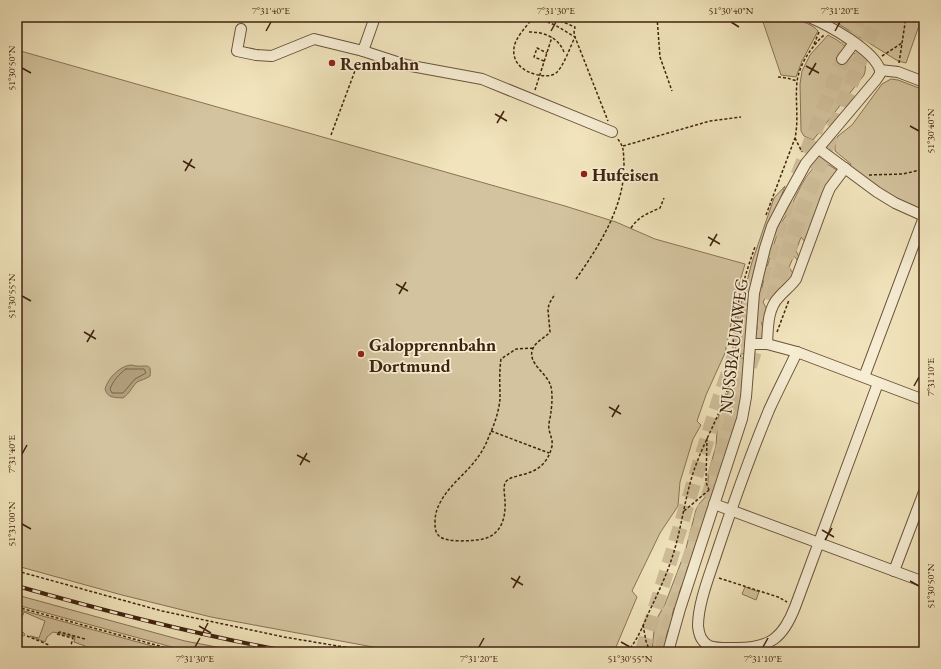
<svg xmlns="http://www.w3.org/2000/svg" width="941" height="669" viewBox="0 0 941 669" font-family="'EB Garamond',serif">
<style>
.green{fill:#d3c39e;stroke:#8a7356}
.water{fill:#b5a281;stroke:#866f53}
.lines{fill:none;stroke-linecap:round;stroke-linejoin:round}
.shore{stroke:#7a6248;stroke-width:1}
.highway-tunnel{stroke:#cebd99;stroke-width:15;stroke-dasharray:15 8;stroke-linecap:butt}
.minor-casing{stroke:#6c533a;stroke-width:12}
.path{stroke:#40230e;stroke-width:1.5;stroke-dasharray:3 2;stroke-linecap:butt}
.minor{stroke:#f6edd3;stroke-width:10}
.rail-casing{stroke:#40230e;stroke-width:4}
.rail{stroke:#f6edd3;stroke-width:2.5;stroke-dasharray:8;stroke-linecap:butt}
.ticks{fill:none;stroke:#40230e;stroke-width:1.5}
.poi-dot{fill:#8f2418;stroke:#f6edd3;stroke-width:1.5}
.labels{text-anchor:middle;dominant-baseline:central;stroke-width:3.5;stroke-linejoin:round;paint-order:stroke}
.poi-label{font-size:18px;font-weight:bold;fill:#40230e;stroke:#f6edd3;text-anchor:start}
.street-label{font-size:18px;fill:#40230e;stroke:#f6edd3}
.neatline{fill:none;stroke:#40230e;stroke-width:1.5}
.ticks-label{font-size:10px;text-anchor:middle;fill:#40230e}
</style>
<rect width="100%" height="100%" fill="#f1e4bc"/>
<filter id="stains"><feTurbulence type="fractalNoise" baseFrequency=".005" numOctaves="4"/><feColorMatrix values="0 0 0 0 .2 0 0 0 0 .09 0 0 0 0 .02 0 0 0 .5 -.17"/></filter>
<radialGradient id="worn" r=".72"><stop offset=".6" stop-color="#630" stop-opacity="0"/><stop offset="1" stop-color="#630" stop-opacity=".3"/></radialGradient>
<!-- green -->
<g class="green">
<path d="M764 17C778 17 809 19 818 31L802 61 796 77 781 75 763 22Z"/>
<polygon points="829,17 922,17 906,63 898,61 829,18"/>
<path d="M828 35 837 40 863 60C866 65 866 69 864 75L813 140 804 136 801 131 800 84 802 71 810 55Z"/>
<polygon points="17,50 565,206 616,222 655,239 745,264 740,281 725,353 706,395 697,421 701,425 693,439 680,482 678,506 660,533 632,591 637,597 616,647 609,652 400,652 211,617 122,595 17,566"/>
<polygon points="891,79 898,80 924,90 924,212 885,193 849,167 851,164 835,151 835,141 838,136 852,125 882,84"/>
<path d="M821 163 829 165 838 171 806 243 801 237 796 251 800 259 799 262 794 256 789 267 794 275 778 293 774 288 767 295 763 302 768 312 767 316 762 312C759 322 764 328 765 337 763 335 760 334 758 331 751 316 774 240 781 224 783 219 787 215 789 210 796 197 807 168 821 163Z"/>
<polygon points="785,186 755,266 749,298 744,354 737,354 735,353 738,316 752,262 774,198"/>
<polygon points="738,358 744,358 742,396 738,416 714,490 710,488 708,482 708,474 716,446 718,418 728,393 735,362"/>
<polygon points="708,494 712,496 674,608 662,652 653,652 652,650 655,622 665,604 685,552 696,510 699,504"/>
<polygon points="745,587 759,592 756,600 742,594"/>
<polygon points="17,595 185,641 243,652 183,652 183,650 17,605"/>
<polygon points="17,609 167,650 173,652 83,652 85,646 74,642 75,637 53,632 47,637 45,642 30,636 39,638 45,621 24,612 17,630 24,633 25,635 23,636 17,634"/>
</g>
<!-- water -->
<path class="water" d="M130 365C133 365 135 366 137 366 146 367 152 362 150 376 146 379 141 380 137 382 132 387 130 393 123 398 115 397 108 399 105 389 108 378 119 367 130 365Z"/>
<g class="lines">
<!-- shore -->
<path class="shore" d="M126 369H144L146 373 135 379 123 393H112L110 389C113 381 119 374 126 369Z"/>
<!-- highway-tunnel -->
<g class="highway-tunnel">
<polyline points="798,175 859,17"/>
<polyline points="642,652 720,397 790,195"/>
<polyline points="661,652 737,403 804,205 877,17"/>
</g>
<defs>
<g id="minor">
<path d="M809 17C828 25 874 50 880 70"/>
<polyline points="241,29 237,51 256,55 272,56 314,39 363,51 375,17"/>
<polyline points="363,51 406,65 482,79 612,132"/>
<polyline points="842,59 854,43"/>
<polyline points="880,70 898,72 924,82"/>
<polyline points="819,149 877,192 895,203 924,216"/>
<polyline points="750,344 767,344 797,352 924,400"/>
<path d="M767 344C768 329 767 309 779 297 785 290 791 286 796 279L827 195 830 188 845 168"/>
<path d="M797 352C788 371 778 390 769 410 750 456 733 504 717 552 710 574 698 603 698 626 699 635 701 641 709 646 718 649 728 648 737 648 770 648 783 638 795 607L878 383"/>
<polyline points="864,377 924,217"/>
<polyline points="714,504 924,582"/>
<polyline points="894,571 924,492"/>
<polyline points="668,652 680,609 742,419 746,397 754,293 765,248 772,226 785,201 806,163 876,80 880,74 880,70"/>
</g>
</defs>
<!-- minor casing -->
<use href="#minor" class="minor-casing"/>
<!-- path -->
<g class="path">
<polyline points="551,17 575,27 574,32 575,37 608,121"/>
<polyline points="657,17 660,57 672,91"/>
<path d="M538 18 555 25 575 37C570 47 564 66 556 73 547 80 525 73 519 65 515 61 513 54 514 48 515 38 526 27 532 19Z"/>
<polyline points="838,22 841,17"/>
<path d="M529 32C544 32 558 37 564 52"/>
<polyline points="814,44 819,32"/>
<polyline points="882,56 902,43"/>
<polyline points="544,61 534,57 537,48 547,53"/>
<polyline points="899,63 906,17"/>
<polyline points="778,77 787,78 797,81"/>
<polyline points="535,90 552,37"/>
<polyline points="331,135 359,60"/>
<polyline points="795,138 802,152"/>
<polyline points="623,146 710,121 741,117"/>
<polyline points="869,175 903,174 924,169"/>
<path d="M766 215 795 138C799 119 795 101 797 82 799 65 811 47 824 35"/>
<path d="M631 228C638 217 648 213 660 208L664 198"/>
<path d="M576 279C599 246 625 206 624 164 623 151 625 148 617 138"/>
<polyline points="777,332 789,300"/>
<path d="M533 348 516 349 501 359C499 372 500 386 500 399 499 411 494 426 489 436 485 448 478 458 470 467 460 478 448 488 441 501 437 508 435 514 435 522 435 527 435 532 439 536 446 543 473 541 483 539 501 535 506 518 505 501 505 496 503 489 505 483 511 471 544 481 552 446 553 440 550 435 549 429 548 423 551 417 551 411 552 405 553 390 550 384 546 373 529 364 532 351 535 341 544 339 550 332L548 310 549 304 555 294"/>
<polyline points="734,357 741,356"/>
<polyline points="491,431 549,453"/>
<polyline points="707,438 706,482 709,490"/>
<polyline points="684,511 709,490"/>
<polyline points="17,571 162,611 284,637 374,652"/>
<polyline points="719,578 778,597 787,602"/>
<polyline points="17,607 174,650 176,652"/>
<polyline points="643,625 646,641 650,652"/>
<polyline points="58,633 60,632 85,639"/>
<polyline points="57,634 73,638 71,645"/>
<polyline points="27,636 49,645"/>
<path d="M627 652C637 641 643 626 649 612 659 591 669 570 675 548 683 520 686 490 697 462 707 436 722 411 729 384 734 360 732 338 736 315 740 292 747 269 755 247"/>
<polyline points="632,652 650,651"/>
</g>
<!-- minor -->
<use href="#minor" class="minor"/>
<defs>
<path id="rail" d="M17 586C108 612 198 635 291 652"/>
</defs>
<!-- rail casing -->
<use href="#rail" class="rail-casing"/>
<!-- rail -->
<use href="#rail" class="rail"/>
</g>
<!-- ticks -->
<path class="ticks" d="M731 22 739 27M266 31 271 22M551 31 556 22M835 31 840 22M806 66 819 73M22 68 31 73M809 75 816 63M495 114 507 121M497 123 504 111M910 126 919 131M183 161 195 168M185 171 192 159M708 237 720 244M710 246 717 234M396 284 408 291M399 294 406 282M22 296 31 301M84 332 96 339M87 342 94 330M914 386 919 377M609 407 621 414M612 417 619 405M22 454 27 445M297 455 310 462M300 465 307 453M22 524 31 529M822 530 834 537M825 540 832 528M511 578 523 585M910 581 919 586M513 588 520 576M199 626 211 633M201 636 208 623M621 642 630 647M195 647 200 638M479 647 484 638M763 647 768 638"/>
<!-- markers -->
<g class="poi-dot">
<circle cx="332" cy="63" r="4"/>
<circle cx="584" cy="174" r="4"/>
<circle cx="361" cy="354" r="4"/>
</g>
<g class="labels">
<!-- poi labels -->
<g class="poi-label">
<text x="340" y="63">Rennbahn</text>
<text x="592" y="174">Hufeisen</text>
<text x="369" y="344">Galopprennbahn<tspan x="369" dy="21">Dortmund</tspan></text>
</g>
<!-- street labels -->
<g class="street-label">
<text transform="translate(733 346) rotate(-83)">NUSSBAUMWEG</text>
</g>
</g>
<!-- margin -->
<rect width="941" height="669" fill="none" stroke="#f1e4bc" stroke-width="44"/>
<rect x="22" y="22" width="897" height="625" class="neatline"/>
<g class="ticks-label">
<text x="271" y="14">7°31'40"E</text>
<text x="556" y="14">7°31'30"E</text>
<text x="731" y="14">51°30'40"N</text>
<text x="840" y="14">7°31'20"E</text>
<text transform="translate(11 68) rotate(-90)" y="4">51°30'50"N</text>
<text transform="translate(930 131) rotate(-90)" y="4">51°30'40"N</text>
<text transform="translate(11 296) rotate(-90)" y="4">51°30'55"N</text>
<text transform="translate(930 377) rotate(-90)" y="4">7°31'10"E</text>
<text transform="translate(11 454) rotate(-90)" y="4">7°31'40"E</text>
<text transform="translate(11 524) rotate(-90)" y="4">51°31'00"N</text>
<text transform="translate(930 586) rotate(-90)" y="4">51°30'50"N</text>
<text x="195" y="662">7°31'30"E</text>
<text x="479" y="662">7°31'20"E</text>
<text x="630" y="662">51°30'55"N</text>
<text x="763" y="662">7°31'10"E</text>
</g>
<rect width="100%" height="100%" filter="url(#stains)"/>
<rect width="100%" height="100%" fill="url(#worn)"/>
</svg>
